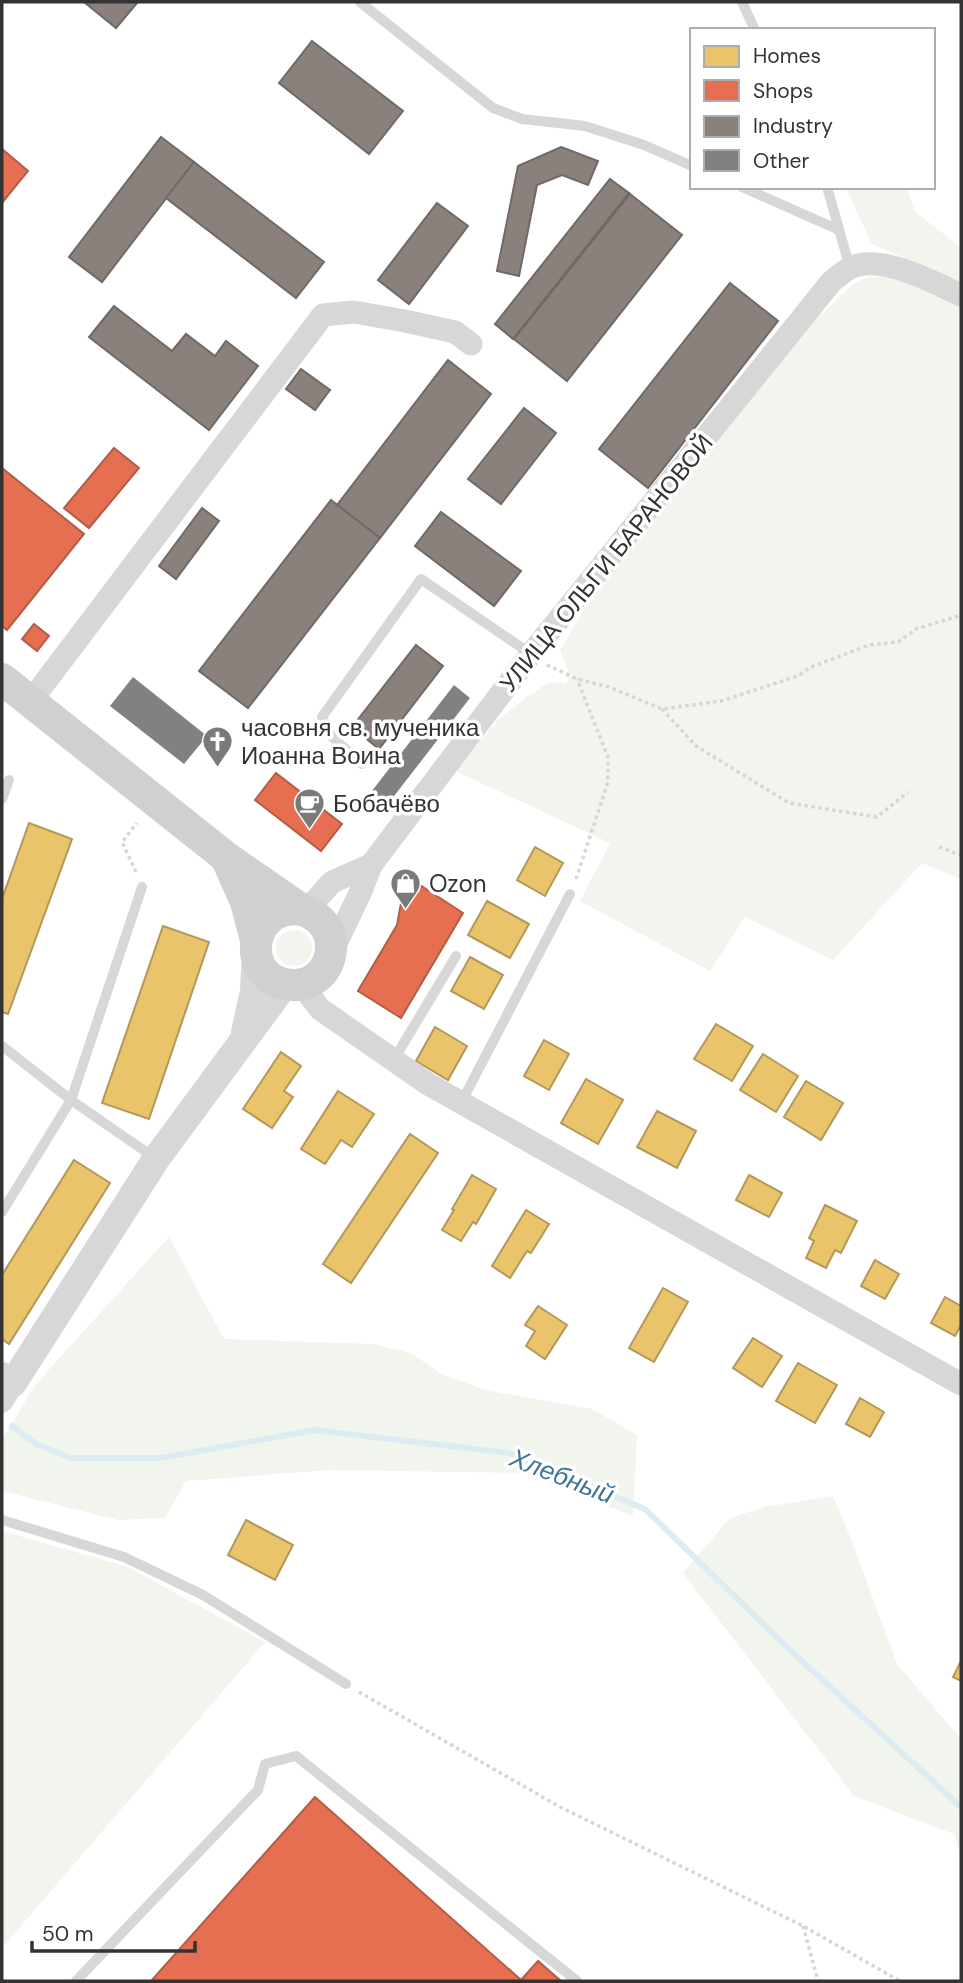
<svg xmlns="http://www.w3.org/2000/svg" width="963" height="1983" viewBox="0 0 963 1983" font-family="'DM Sans',sans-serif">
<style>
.green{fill:#f1f5ed}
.homes{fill:#e9c46a;stroke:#b2985a;stroke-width:2}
.shops{fill:#e76f51;stroke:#b15d48;stroke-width:2}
.industry{fill:#8a817c;stroke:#706a66;stroke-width:2}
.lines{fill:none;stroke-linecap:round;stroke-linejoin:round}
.stream{stroke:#ddebf3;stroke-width:6}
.building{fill:#818181}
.path{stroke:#d6d6d6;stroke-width:3.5;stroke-dasharray:3.5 3.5;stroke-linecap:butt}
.service{stroke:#d7d7d7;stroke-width:10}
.minor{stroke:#d7d7d7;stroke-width:23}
.tertiary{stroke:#d7d7d7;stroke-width:28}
.secondary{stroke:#d0d0d0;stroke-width:32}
.labels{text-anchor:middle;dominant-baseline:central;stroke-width:7;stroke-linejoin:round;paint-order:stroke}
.street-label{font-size:24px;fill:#333;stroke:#fff}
.poi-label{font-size:24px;fill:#333;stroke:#fff;text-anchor:start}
.water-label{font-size:26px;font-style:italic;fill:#3f7597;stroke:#fff}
</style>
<rect width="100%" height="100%" fill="#fff"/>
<!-- green -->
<g class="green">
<polygon points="845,187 907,187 915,212 961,247 961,282 872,244"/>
<polygon points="896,276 961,304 961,879 922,863 833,960 745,917 710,971 580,901 610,843 455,771 498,720 528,696 550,682 567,683 568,670 560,650 599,585 811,324 853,284 868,277"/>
<circle cx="294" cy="948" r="18"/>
<polygon points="169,1237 224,1339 373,1344 411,1353 441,1374 485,1390 592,1409 637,1435 633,1516 522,1473 331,1470 186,1481 165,1518 118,1520 2,1491 2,1439 36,1384"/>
<polygon points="833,1496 851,1539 897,1664 961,1739 961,1857 954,1834 854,1796 683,1573 730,1518 765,1507"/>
<polygon points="2,1531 128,1567 265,1642 2,1948"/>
</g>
<!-- homes -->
<g class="homes">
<polygon points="29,823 72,839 8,1014 2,1012 2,899"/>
<polygon points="535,847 563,863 545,896 517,880"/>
<polygon points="487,901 529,924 510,958 468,935"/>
<polygon points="163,926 209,942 149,1119 102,1103"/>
<polygon points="470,957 503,975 484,1009 451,991"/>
<polygon points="716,1024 753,1046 732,1081 694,1059"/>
<polygon points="435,1027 467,1046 448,1080 416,1061"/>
<polygon points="544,1040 569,1054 549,1090 524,1076"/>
<polygon points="281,1052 301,1066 284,1091 293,1097 272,1128 243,1109"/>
<polygon points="763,1054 798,1076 776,1112 740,1090"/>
<polygon points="586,1079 623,1100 598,1144 561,1123"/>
<polygon points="806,1081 843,1103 821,1140 784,1117"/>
<polygon points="338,1091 374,1114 352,1147 341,1140 325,1164 301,1149"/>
<polygon points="657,1111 696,1131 677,1168 637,1147"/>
<polygon points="410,1134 438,1153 351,1283 323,1264"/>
<polygon points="74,1160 110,1183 9,1344 2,1339 2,1275"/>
<polygon points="472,1175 496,1189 476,1224 473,1222 461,1241 442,1230 454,1210 452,1209"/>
<polygon points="749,1175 782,1193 769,1217 736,1200"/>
<polygon points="825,1205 857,1221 841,1253 835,1250 826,1268 806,1258 814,1241 809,1238"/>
<polygon points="526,1210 549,1224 531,1253 527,1251 510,1278 492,1266"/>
<polygon points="875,1260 899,1274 885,1299 861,1286"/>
<polygon points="663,1288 688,1302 654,1362 629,1348"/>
<polygon points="945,1297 961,1306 961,1325 955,1336 931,1323"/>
<polygon points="538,1306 567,1325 545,1359 526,1346 535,1331 525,1325"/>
<polygon points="753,1338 782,1356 762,1387 733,1368"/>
<polygon points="798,1363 837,1385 815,1423 776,1401"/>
<polygon points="860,1398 884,1412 870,1437 846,1424"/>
<polygon points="246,1520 293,1545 275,1580 228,1555"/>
<polygon points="961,1661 961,1681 953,1677"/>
</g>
<!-- shops -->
<g class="shops">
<polygon points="2,149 28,171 2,203"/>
<polygon points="114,448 139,468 89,528 64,508"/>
<polygon points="2,468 84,534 7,630 2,626"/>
<polygon points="34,624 49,636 37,651 22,639"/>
<polygon points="276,773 342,824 321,851 255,800"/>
<polygon points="406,876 463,913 401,1018 358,991 397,925"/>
<polygon points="315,1797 521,1980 538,1961 561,1981 151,1981"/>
</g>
<!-- industry -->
<g class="industry">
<polygon points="84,2 136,2 137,3 116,28"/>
<polygon points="312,41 403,111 369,154 279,83"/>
<polygon points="161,137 194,162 102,282 69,257"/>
<polygon points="561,147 598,161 588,185 562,175 537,185 519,276 497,271 518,166"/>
<polygon points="194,162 324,262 296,298 166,198"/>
<polygon points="610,179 629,193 513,339 495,324"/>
<polygon points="630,194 682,235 567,381 514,339"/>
<polygon points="437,203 468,226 409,304 378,280"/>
<polygon points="730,283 778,321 648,488 599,449"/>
<polygon points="114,306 172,351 186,334 215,356 226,341 258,366 209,430 89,337"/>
<polygon points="448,360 491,394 380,538 337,505"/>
<polygon points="301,369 330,390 315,410 286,389"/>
<polygon points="524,408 556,433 501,504 468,479"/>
<polygon points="331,500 380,538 248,708 199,671"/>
<polygon points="202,508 219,521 176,579 159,566"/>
<polygon points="441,512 521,571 494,606 415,546"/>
<polygon points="416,645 443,666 379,749 352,727"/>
</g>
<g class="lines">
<!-- stream -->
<polyline class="stream" points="12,1426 38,1445 72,1458 161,1458 314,1430 509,1453 645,1509 790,1650 961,1807"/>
</g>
<!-- building -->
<g class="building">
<polygon points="133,677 207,736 184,764 110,706"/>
<polygon points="454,685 470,698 384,809 368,796"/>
</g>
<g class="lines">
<!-- path -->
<g class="path">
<polyline points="547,665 577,679 609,687 662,709 721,701 798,676 809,668 869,645 898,642 916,629 961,615"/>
<polyline points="662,709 696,746 789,803 877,817 908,792"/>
<polyline points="939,847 961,855"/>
<polyline points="136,872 122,842 137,823"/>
<polyline points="576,879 608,782 608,757 577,679"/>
<polyline points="359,1692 560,1807 803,1926 900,1981"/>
<polyline points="803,1926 818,1981"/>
</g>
<!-- service -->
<g class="service">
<polyline points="360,2 493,108 522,119 585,126 644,145 692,166"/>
<polyline points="742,2 755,30"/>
<polyline points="742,187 839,230"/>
<polyline points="827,187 850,268"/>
<polyline points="362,764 331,736 322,717 421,579 531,654"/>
<polyline points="2,799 9,780"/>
<polyline points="2,1046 71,1100 155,1158"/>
<polyline points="393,1061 456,956"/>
<polyline points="461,1103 570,894"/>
<polyline points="2,1212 71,1100 142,887"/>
<polyline points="2,1520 124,1557 203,1595 346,1684"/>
<polyline points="76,1981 258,1790 265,1764 296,1756 577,1981"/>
</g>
<!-- minor -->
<g class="minor">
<polyline points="30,702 323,315 354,312 405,321 455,332 471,344"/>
<polyline points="306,911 332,882 371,865"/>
<path d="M331 954 361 891 371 865 531 654 832 281C838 277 844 271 850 268 881 253 932 282 961 295"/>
<polyline points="301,984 320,1009 428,1084 961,1384"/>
<polyline points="2,1401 13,1383"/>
</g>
<!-- tertiary -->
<g class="tertiary">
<polyline points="245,1032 254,991 256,951"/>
<polyline points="2,1376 13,1383 156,1159 285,984"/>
</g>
<!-- secondary -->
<g class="secondary">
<path d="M2 679 227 858 302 910C351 925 333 994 285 984 238 974 251 902 302 910"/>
<polyline points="227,859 246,902 256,940"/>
</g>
</g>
<!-- icons -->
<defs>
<symbol id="church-pin" viewBox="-11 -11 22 30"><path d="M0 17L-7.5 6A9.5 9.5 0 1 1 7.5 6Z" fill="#7a7a7a" stroke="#fff"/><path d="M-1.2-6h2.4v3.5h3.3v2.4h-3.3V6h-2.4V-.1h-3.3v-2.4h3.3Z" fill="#fff"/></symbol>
<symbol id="cafe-pin" viewBox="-11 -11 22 30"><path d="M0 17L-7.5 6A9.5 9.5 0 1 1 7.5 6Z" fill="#7a7a7a" stroke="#fff"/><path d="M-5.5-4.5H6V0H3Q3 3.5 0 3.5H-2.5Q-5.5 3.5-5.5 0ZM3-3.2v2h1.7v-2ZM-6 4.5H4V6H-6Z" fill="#fff"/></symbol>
<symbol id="shop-pin" viewBox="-11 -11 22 30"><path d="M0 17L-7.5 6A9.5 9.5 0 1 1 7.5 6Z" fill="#7a7a7a" stroke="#fff"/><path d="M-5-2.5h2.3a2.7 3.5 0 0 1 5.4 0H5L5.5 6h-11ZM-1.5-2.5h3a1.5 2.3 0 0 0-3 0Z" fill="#fff"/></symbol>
</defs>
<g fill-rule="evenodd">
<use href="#church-pin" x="200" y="724" width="35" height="47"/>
<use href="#cafe-pin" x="292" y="786" width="35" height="47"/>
<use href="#shop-pin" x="388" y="866" width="35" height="47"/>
</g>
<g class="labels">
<!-- street labels -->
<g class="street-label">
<text transform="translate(606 563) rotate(-51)">УЛИЦА ОЛЬГИ БАРАНОВОЙ</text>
</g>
<!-- poi labels -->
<g class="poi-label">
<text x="241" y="727">часовня св. мученика<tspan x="241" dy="28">Иоанна Воина</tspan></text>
<text x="333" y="803">Бобачёво</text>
<text x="429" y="883">Ozon</text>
</g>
<!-- water labels -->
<g class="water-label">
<text transform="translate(562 1476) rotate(21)">Хлебный</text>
</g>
</g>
<!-- border -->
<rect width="963" height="1983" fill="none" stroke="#333333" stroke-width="7"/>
<!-- legend -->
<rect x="690" y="28" width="245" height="161" fill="#ffffff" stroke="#adadad" stroke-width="2"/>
<rect x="704" y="46" width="35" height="21" fill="#e9c46a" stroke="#adadad" stroke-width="2"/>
<text x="753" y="63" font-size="21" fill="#333333">Homes</text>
<rect x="704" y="80" width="35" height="21" fill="#e76f51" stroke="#adadad" stroke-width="2"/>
<text x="753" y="98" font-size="21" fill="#333333">Shops</text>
<rect x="704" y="116" width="35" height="21" fill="#8a817c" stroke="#adadad" stroke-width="2"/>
<text x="753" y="133" font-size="21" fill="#333333">Industry</text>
<rect x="704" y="150" width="35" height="21" fill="#818181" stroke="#adadad" stroke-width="2"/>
<text x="753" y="168" font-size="21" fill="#333333">Other</text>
<!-- scale -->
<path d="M32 1941v10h163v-10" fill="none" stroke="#333333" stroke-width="3.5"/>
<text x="42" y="1941" font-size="21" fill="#333333" stroke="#ffffff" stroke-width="5" paint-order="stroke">50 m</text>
</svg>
